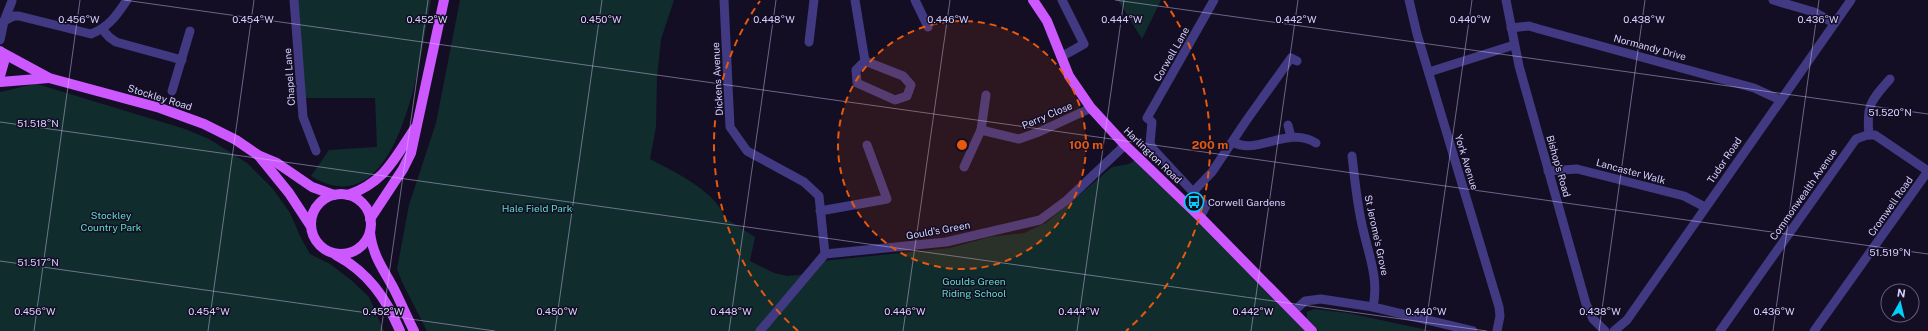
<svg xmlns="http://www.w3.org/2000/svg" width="1928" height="331" viewBox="0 0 1928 331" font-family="'Public Sans',sans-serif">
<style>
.green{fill:#112c2d}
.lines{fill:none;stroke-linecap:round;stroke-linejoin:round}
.minor{stroke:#413982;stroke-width:9}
.major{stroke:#cd58ff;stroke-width:10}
.ticks{fill:none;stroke:#d9d1ff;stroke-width:1;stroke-opacity:0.45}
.ring{fill:none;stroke:#e8590c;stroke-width:2;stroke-dasharray:7 5}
.labels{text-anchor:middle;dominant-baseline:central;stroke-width:3;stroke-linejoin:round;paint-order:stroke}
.street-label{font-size:10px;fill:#d9d1ff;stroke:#130e24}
.poi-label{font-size:10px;fill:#d9d1ff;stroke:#130e24;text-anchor:start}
.park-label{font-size:10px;fill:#5cdfc8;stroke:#130e24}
.ticks-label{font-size:10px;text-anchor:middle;fill:#d9d1ff;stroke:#130e24;stroke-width:3;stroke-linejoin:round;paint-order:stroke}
.centre{fill:#e8590c;stroke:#130e24;stroke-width:2}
.ring-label{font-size:12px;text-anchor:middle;font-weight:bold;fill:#e8590c;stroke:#130e24;stroke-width:3;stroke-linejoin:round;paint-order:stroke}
</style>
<rect width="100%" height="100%" fill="#130e24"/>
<!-- green -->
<g class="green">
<path d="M294 0H431C421 52 401 231 311 176L329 150 377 147 375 98H302Z"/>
<path d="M460 0H674L661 39 657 78 656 127 650 159C673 171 717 192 725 218L755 237 750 261 774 273 787 276 800 275 822 261 950 248 990 237 1024 233 1046 223 1112 167 1129 164 1138 158 1312 331H427L402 282 397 269 409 205 436 123Z"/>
<polygon points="1118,0 1161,0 1142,39"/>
<path d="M37 84 185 129 209 139 247 163 273 189 290 213 301 238 310 254 330 264 351 280 369 297 384 331H0V92C13 90 24 85 37 84Z"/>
<polygon points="1314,309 1348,313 1432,331 1319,331 1307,319 1307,312"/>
</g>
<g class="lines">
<!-- minor -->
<g class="minor">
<polyline points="294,0 303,117 316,151"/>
<polyline points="724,0 730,127 747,151 804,182 819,196 825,254"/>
<polyline points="855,0 865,61 856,70 857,83 895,100 907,96 911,85 903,76 865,61"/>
<polyline points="915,0 928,27"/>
<polyline points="1409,0 1417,34 1499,307 1500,316 1497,331"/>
<polyline points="1506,0 1519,66 1586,304 1593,319 1605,331"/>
<polyline points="1773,0 1814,12 1834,23"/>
<path d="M4 21 14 16H19L91 34C109 27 117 15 127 0"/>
<polyline points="1511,28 1529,26 1539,29 1754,88 1780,100"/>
<polyline points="102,29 109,37 116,42 182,60"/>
<polyline points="0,40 4,21 12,1"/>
<polyline points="809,42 814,0"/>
<polyline points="1061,57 1084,44 1062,0"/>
<polyline points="1429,72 1514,45"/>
<polyline points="172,91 190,31"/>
<polyline points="1288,125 1291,137"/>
<polyline points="981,130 986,95"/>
<path d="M1869 135C1866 104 1871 101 1890 79"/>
<path d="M1233 142C1257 156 1288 125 1316 143"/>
<path d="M1352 156C1355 181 1357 205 1363 229 1369 256 1379 279 1373 307"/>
<polyline points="964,167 981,130 1019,139 1039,132 1091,108"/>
<polyline points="1548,171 1577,169 1684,196 1705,207"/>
<polyline points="1193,192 1212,172 1246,121 1291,58 1297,61"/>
<polyline points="820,211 887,199 867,145"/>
<polyline points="1200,217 1206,206 1153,149 1150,143 1152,122 1147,118 1214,0"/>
<polyline points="1293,312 1305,301 1321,299 1373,307 1473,331"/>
<polyline points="760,331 825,254 946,242 1040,220 1067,200 1125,145"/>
<polyline points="1614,331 1627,320 1851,0"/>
<polyline points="1720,331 1856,139 1867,135 1875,135 1928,171"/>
<polyline points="1814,331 1928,171"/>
</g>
<!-- major -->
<g class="major">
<polyline points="1033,0 1047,21 1069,76 1091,108 1125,145 1200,217 1312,331"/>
<polyline points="0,51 4,62 0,76"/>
<polyline points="1,52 49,78 160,108 204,124 236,140 258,155 277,163 312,187 334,195"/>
<polyline points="0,82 49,78"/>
<polyline points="259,156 289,193 310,225"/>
<circle cx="341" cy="224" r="30"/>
<path d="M348 195C385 182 394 159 415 128"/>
<polyline points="370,219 403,169 411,153 444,0"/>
<path d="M370 232C372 255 384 270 394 289 401 303 407 317 414 331"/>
<path d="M336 255C368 272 386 298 400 331"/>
</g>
</g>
<!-- ticks -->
<path class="ticks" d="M124 0 1928 254M1115 0 1928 114M0 122 1487 331M0 261 495 331M34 331 80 0M208 331 254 0M381 331 428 0M555 331 602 0M729 331 776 0M903 331 950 0M1077 331 1124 0M1251 331 1298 0M1425 331 1472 0M1599 331 1645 0M1773 331 1819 0"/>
<!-- distance rings -->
<circle cx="962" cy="145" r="124" fill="#e8590c" fill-opacity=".12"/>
<g class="ring">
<circle cx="962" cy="145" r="124"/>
<path d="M798 331A248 248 0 0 1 760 1M1164 1A248 248 0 0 1 1126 331"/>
</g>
<!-- icons -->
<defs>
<symbol id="bus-ring" viewBox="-11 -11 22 22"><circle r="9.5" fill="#130e24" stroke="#00d0fb" stroke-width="1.5"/><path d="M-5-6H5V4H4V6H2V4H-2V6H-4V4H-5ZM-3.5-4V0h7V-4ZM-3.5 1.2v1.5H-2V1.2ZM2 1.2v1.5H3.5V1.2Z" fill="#00d0fb"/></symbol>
</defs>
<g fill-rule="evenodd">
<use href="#bus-ring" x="1183" y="191" width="22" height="22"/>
</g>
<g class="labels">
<!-- street labels -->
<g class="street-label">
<text transform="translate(1650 47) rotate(15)">Normandy Drive</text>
<text transform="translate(1171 54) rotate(-60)">Corwell Lane</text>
<text transform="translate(289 77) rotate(-94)">Chapel Lane</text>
<text transform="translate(717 79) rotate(-93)">Dickens Avenue</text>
<text transform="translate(160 97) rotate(17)">Stockley Road</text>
<text transform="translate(1047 115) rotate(-23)">Perry Close</text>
<text transform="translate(1153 155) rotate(44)">Harlington Road</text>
<text transform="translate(1724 160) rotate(-56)">Tudor Road</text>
<text transform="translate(1467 162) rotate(73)">York Avenue</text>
<text transform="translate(1559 166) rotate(74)">Bishop's Road</text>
<text transform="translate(1631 171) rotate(15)">Lancaster Walk</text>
<text transform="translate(1803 194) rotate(-55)">Commonwealth Avenue</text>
<text transform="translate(1890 206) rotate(-55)">Cromwell Road</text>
<text transform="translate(938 230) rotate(-10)">Gould's Green</text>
<text transform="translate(1377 235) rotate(78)">St Jerome's Grove</text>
</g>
<!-- poi labels -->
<g class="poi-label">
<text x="1208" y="202">Corwell Gardens</text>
</g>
<!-- park labels -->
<g class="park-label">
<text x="537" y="208">Hale Field Park</text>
<text x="111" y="215">Stockley<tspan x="111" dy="12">Country Park</tspan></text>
<text x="974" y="281">Goulds Green<tspan x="974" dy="12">Riding School</tspan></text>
</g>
</g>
<g class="ticks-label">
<text x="79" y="23">0.456°W</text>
<text x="253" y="23">0.454°W</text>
<text x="427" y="23">0.452°W</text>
<text x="601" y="23">0.450°W</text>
<text x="774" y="23">0.448°W</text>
<text x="948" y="23">0.446°W</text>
<text x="1122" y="23">0.444°W</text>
<text x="1296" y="23">0.442°W</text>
<text x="1470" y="23">0.440°W</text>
<text x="1644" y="23">0.438°W</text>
<text x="1818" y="23">0.436°W</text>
<text x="1890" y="116">51.520°N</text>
<text x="38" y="127">51.518°N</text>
<text x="1890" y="256">51.519°N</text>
<text x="38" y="266">51.517°N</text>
<text x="35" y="315">0.456°W</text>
<text x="209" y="315">0.454°W</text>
<text x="383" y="315">0.452°W</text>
<text x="557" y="315">0.450°W</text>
<text x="731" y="315">0.448°W</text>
<text x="905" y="315">0.446°W</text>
<text x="1079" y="315">0.444°W</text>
<text x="1253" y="315">0.442°W</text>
<text x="1426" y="315">0.440°W</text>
<text x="1600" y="315">0.438°W</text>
<text x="1774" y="315">0.436°W</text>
</g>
<circle cx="962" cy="145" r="6" class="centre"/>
<g class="ring-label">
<text x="1086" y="149">100 m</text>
<text x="1210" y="149">200 m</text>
</g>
<!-- north arrow -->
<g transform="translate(1900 303) rotate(8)"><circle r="19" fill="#130e24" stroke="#625c7c"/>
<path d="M0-3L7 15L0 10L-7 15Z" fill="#00d0fb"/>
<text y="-6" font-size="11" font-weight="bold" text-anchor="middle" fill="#d9d1ff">N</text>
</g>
</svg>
